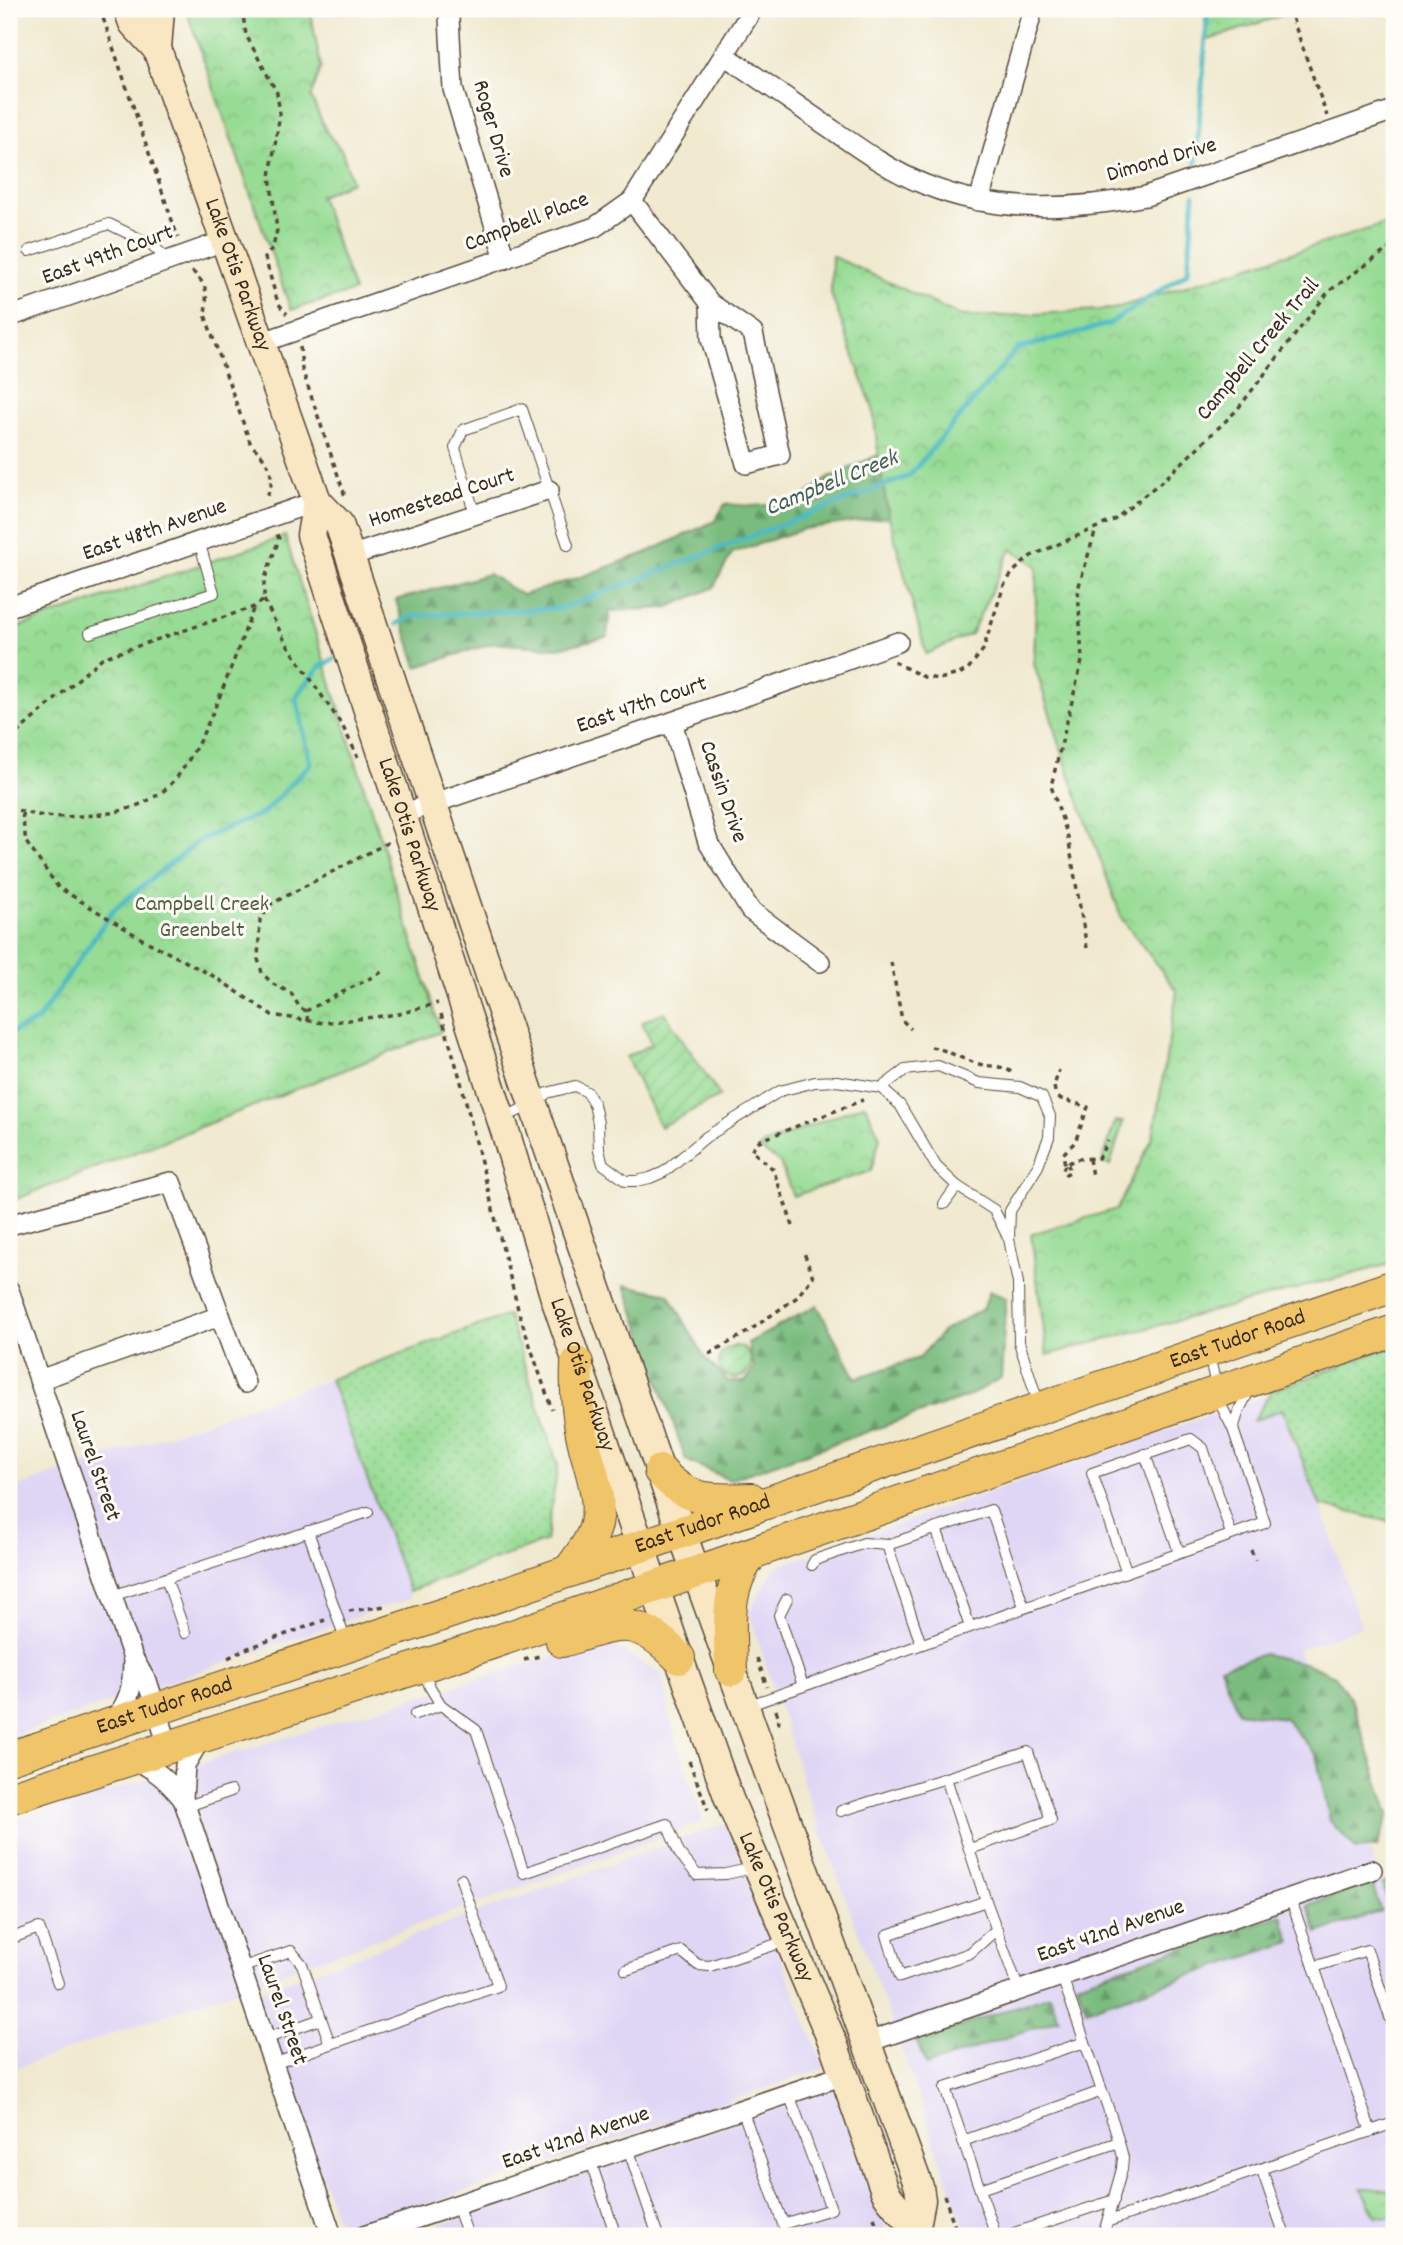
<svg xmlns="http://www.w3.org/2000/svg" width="1403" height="2245" viewBox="0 0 1403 2245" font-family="Dekko,sans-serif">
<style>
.built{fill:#dfd5f5}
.grass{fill:url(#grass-dots);stroke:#698359;stroke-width:2}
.forest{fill:url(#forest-firs);stroke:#5a734e;stroke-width:2}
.wetland{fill:url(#wetland-marsh);stroke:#698359;stroke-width:2}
.park{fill:url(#park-crowns);stroke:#698359;stroke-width:2}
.garden{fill:url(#garden-furrows);stroke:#698359;stroke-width:2}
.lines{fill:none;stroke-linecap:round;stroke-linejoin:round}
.stream{stroke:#4dbbc4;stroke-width:5}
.lane-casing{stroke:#564739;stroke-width:12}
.street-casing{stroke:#564739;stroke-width:22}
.secondary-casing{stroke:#564739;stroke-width:31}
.primary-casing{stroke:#564739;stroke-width:34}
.path{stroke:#564739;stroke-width:3.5;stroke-dasharray:5 5;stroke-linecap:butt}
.lane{stroke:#fff;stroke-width:10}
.street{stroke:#fff;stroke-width:19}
.secondary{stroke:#f9e7c3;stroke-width:28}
.primary{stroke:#f0c469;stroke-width:32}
.labels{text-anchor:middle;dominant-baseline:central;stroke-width:6;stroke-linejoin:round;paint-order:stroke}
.street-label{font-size:23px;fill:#3b2a1e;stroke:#fdfcf7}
.park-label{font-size:23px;fill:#575f41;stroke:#fdfcf7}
.water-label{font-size:24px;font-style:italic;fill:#415d58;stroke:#fdfcf7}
</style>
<defs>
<pattern id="grass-dots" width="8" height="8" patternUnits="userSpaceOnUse" patternTransform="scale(1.75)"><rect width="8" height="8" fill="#97dc94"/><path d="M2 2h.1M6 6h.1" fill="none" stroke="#83bd7f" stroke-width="1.8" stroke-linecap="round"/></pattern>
<pattern id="forest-firs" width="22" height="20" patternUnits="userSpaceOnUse" patternTransform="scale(1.75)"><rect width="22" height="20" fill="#79bc7e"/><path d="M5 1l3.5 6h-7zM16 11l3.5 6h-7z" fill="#649967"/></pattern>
<pattern id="wetland-marsh" width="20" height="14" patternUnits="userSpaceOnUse" patternTransform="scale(1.75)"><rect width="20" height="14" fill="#97dc94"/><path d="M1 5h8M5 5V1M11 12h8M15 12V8" fill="none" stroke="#83bd7f"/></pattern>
<pattern id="park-crowns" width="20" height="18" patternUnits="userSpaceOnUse" patternTransform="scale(1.75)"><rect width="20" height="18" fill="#97dc94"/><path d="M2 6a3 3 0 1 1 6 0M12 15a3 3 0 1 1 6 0" fill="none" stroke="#83bd7f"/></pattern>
<pattern id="garden-furrows" width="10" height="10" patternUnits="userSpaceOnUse" patternTransform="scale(1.75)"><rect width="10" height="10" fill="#97dc94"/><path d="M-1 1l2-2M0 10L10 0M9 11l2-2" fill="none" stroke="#83bd7f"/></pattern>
</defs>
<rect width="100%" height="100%" fill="#fdfcf7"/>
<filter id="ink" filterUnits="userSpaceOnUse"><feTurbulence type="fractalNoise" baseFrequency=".0143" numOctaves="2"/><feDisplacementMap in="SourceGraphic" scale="14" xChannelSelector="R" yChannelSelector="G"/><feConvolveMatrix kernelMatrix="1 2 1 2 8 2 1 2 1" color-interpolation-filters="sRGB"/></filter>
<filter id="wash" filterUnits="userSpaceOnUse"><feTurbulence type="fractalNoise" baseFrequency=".00686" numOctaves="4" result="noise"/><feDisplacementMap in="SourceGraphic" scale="28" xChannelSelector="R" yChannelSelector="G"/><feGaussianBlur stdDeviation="1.57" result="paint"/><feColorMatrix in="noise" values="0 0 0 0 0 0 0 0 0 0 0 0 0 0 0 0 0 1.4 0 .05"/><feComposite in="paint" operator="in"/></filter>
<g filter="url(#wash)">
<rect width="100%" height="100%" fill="#f0e9cf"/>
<!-- built -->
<g class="built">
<polygon points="330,1379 411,1598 9,1737 9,1490"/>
<polygon points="1283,1390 1361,1627 1298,1650 1394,1918 1394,2236 967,2236 912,2078 808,1796 749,1612 775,1567"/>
<polygon points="610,1643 662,1675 671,1722 703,1822 9,2071 9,1822 529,1663"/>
<polygon points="726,1823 825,2068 342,2234 257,1992"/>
<polygon points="835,2088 888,2236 407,2236"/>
</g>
<!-- grass -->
<g class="grass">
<polygon points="508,1315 558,1465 546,1541 409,1591 330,1379"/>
<polygon points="1394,1346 1394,1523 1320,1505 1282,1409 1253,1421 1271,1391"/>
</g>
<!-- forest -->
<g class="forest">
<polygon points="878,455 889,517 803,529 732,553 713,588 666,608 610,611 607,637 558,648 494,643 417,667 396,600 489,574 522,595 578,578 648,552 715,521 725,504 752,506 794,503 829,478"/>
<polygon points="625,1285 669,1294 705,1358 728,1381 745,1382 754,1368 748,1343 817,1305 856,1378 919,1358 942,1332 984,1308 989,1291 1006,1298 1001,1378 967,1397 729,1480 686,1460"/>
<polygon points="1264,1654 1307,1664 1335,1676 1352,1701 1389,1814 1377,1847 1356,1849 1330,1821 1316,1755 1285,1718 1238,1712 1220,1667"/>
<polygon points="1372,1883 1381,1911 1317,1933 1308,1905"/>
<polygon points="1282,1915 1291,1942 1086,2010 1077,1983"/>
<polygon points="1050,1995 1059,2019 926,2066 917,2041"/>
</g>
<!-- wetland -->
<polygon class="wetland" points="1361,2189 1394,2190 1394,2218 1376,2217"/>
<!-- park -->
<g class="park">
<polygon points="186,9 310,9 321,68 311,97 327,133 342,151 352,182 320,196 354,291 291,310"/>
<polygon points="1205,9 1301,9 1205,41"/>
<polygon points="1394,221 1394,1263 1047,1355 1031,1234 1117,1209 1153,1137 1177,991 1122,919 1072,782 1034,664 1037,566 1011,549 971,634 926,654 889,517 880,469 873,409 831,294 832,256 961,316 1006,316 1113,309"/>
<polygon points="285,536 441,1032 9,1202 9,630"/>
<polygon points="865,1104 880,1137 871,1171 793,1196 780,1163 760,1149 764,1144"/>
<polygon points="1394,1880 1394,1918 1382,1884"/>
</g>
<!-- garden -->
<g class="garden">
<polygon points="664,1012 720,1096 660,1127 626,1057 652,1044 642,1022"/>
<polygon points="1115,1121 1123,1122 1110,1165 1102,1163"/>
<circle cx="735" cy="1362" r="16"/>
</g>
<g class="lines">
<!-- stream -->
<g class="stream">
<polyline points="1196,163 1208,9"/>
<polyline points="397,624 412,616 563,608 909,476 1017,349 1109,324 1188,272 1194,195"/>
<polyline points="9,1034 38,1020 113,910 201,839 263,813 310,764 296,696 320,667 334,659"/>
</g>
</g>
</g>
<g filter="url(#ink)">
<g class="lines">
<defs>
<g id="lane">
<polyline points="29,251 109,224 152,245 168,260"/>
<polyline points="475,515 455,448 463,430 522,409 568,545"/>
<polyline points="90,633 214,593 199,541"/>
<polyline points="881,1088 905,1070 938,1066 979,1083 1020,1087 1042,1097 1050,1116 1049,1137 1038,1166 1010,1211 1009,1238"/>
<polyline points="503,1118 533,1104 547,1093 575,1086 587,1092 594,1104 598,1123 599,1150 603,1164 626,1181 636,1181 650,1178 664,1172 706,1137 780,1091 815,1082 837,1081 881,1088 900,1105 936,1166 957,1186 994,1210 1009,1239 1018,1283 1019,1342 1039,1405"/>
<polyline points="944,1204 957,1186"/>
<polyline points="1233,1429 1239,1410 1249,1391"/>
<polyline points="1145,1454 1179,1552"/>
<polyline points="936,1528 970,1627"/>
<polyline points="308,1531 346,1642"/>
<polyline points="812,1565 815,1560 864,1543 887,1545"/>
<polyline points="1126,1570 1092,1473 1191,1439 1203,1448 1231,1534"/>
<polyline points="166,1578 185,1633"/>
<polyline points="112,1596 368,1512"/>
<polyline points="787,1599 779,1615 803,1686"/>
<polyline points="921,1644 887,1545 991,1510 1024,1607"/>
<polyline points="423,1670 430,1687 441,1705 476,1730 524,1873 667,1824 679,1853 697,1875 726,1874 757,1867"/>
<polyline points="747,1706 1265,1523 1233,1429 1220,1403 1209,1355"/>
<polyline points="415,1714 441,1705"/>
<polyline points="185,1807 231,1791"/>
<polyline points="841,1811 946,1778"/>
<polyline points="970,1849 1051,1820 1028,1752 946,1778 986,1901 1019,1990"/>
<polyline points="1290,1897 1371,2132"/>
<polyline points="986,1901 887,1935 900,1977 970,1953 997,1929"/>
<polyline points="9,1939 39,1928 58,1983"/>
<polyline points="1314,1967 1367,1950 1394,2029"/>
<polyline points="240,1968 291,1951 302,1964 330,2044"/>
<polyline points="626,1970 681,1951 698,1965 710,1966 786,1941"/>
<polyline points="1061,1974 1114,2125 1123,2157 1122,2169 1103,2236"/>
<polyline points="265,2039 321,2019"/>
<polyline points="273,2064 498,1986 461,1879"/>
<polyline points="742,2109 783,2224 831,2209 789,2094"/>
<polyline points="963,2141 1102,2091"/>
<polyline points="628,2148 658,2236"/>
<polyline points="590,2160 616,2236"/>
<polyline points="1262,2170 1285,2236"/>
<polyline points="980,2189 1119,2142"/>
<polyline points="457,2205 468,2236"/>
<polyline points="1109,2221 1394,2123"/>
<polyline points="996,2236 945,2088 1085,2042"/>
<polyline points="1005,2236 1114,2200"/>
</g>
<g id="street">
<polyline points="451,9 449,18 453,89 505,259"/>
<path d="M724 55C760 79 795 104 830 128 860 149 892 172 926 185 997 214 1073 210 1146 196L1394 110"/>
<polyline points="632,201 710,303 753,333 780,455 746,464 711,339 710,303"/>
<polyline points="979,201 1033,9"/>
<polyline points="9,317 224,241"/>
<polyline points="260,343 595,227 632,201 753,9"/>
<polyline points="350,556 549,490"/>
<polyline points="9,607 317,501"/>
<polyline points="672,722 708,842 750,910 820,962"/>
<polyline points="402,814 672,722 898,642"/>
<polyline points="9,1225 171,1182 245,1383"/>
<polyline points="9,1290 133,1658 148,1684 169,1748"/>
<polyline points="39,1380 220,1316"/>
<path d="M112 1724C130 1700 133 1688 133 1658"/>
<polyline points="201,1738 185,1765 183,1799 332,2236"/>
<path d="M132 1759C155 1768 168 1781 183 1799"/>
<polyline points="868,2042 1372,1870"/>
<polyline points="364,2236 844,2075"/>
</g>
<g id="secondary">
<path id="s1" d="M128 9 133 23 157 49 317 501 339 524 350 556 533 1104 675 1514 919 2187 921 2200 916 2226"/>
<polyline points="157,49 160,9"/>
<path id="s2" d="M317 501 311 535 506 1134 555 1298 679 1658 729 1799 833 2043 885 2191C895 2210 914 2219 920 2236"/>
</g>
<g id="primary">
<path d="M660 1471C688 1503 712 1500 751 1499"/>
<path d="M569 1571C579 1556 592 1542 596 1524 603 1495 587 1462 582 1434 577 1410 576 1387 577 1363"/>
<path d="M562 1641C617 1624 635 1612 679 1658"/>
<path d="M731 1670C730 1628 724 1590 751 1555"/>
<path id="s3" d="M9 1758 462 1608 1394 1286"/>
<polyline points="9,1798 457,1655 1394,1331"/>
</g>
</defs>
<!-- lane casing -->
<use href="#lane" class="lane-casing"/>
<!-- street casing -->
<use href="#street" class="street-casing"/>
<!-- secondary casing -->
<use href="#secondary" class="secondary-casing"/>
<!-- primary casing -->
<use href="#primary" class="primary-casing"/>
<!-- path -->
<g class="path">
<polyline points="100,9 178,238"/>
<polyline points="242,9 246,35 277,93 280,114 270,176 277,230 273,247 265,258 278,303 287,314"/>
<polyline points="1289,9 1327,116"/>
<path d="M192 271C209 287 207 292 205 315L251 445C263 455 273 467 271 484 270 490 267 494 267 500"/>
<polyline points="300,347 302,369 345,496"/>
<polyline points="264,600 285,641 343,727 358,757"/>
<polyline points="894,662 924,677 939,679 959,674 968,669 983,650 1004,585 1013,572 1031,556 1114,520 1167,477 1236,411 1329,291 1394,245"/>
<polyline points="9,740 102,658 254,607 264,600 264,581 279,539 277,534"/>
<path d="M9 806C30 817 58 818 82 816 112 814 136 810 162 792 201 763 235 654 254 607"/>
<polyline points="22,813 26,842 58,887 142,939 215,977 272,1015 324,1023 399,1014 438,1003"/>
<polyline points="1087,948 1068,837 1051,786 1082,661 1078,589 1096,529"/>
<polyline points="891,962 902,1020 911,1029"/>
<polyline points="306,1011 300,1008 291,993 273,984 262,973 258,959 260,920 271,904 389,842"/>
<polyline points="441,1014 460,1078 519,1313 552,1410"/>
<polyline points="308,1021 306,1011 384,971"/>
<path d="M931 1047C949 1050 962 1060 979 1064 989 1067 1003 1065 1011 1072"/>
<polyline points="1055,1092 1054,1086 1059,1070"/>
<polyline points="1058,1098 1088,1107 1075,1142 1063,1154 1065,1165 1076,1159 1098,1158 1108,1141"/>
<polyline points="1089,1159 1092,1176"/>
<polyline points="1065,1165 1062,1171 1066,1174 1070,1172 1068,1165"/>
<polyline points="793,1226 773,1169 751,1150 759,1141 863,1100"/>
<polyline points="709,1354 746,1333 796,1298 813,1277 803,1250"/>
<polyline points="1251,1550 1255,1560"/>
<polyline points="349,1611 386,1606"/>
<polyline points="228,1658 243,1650 325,1620"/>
<polyline points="757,1658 767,1687"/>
<polyline points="524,1660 543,1655"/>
<polyline points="776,1710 779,1719 778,1727"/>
<polyline points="689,1761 708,1810"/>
<polyline points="944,2195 958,2236"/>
<polyline points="874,2218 881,2236"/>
</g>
<!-- lane -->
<use href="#lane" class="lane"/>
<!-- street -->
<use href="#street" class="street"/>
<!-- secondary -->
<use href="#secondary" class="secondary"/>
<!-- primary -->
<use href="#primary" class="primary"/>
</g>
</g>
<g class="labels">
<!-- street labels -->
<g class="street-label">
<text transform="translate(492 129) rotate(74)">Roger Drive</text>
<text transform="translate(1162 161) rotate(-16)">Dimond Drive</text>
<text transform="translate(527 223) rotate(-21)">Campbell Place</text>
<text transform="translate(108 256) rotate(-20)">East 49th Court</text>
<text stroke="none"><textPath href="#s1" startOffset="290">Lake Otis Parkway</textPath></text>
<text transform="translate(1259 350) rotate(-50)">Campbell Creek Trail</text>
<text transform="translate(442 499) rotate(-18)">Homestead Court</text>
<text transform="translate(155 531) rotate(-19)">East 48th Avenue</text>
<text transform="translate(642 706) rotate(-19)">East 47th Court</text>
<text transform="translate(722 792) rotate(71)">Cassin Drive</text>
<text stroke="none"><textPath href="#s2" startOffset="350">Lake Otis Parkway</textPath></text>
<text stroke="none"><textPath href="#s3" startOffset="1298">East Tudor Road</textPath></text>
<text stroke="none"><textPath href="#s2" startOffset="917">Lake Otis Parkway</textPath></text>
<text transform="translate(94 1466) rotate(71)">Laurel Street</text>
<text stroke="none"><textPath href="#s3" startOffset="732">East Tudor Road</textPath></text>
<text stroke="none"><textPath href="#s3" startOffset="164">East Tudor Road</textPath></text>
<text stroke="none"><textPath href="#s2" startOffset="1484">Lake Otis Parkway</textPath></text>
<text transform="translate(1111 1932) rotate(-19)">East 42nd Avenue</text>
<text transform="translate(281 2010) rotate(71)">Laurel Street</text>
<text transform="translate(576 2139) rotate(-19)">East 42nd Avenue</text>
</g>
<!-- park labels -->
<g class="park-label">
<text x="202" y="905">Campbell Creek<tspan x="202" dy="26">Greenbelt</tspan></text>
</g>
<!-- water labels -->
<g class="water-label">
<text transform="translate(832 484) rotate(-22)">Campbell Creek</text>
</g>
</g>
<!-- margin -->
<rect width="1403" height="2245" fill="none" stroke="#fdfcf7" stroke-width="35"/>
</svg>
